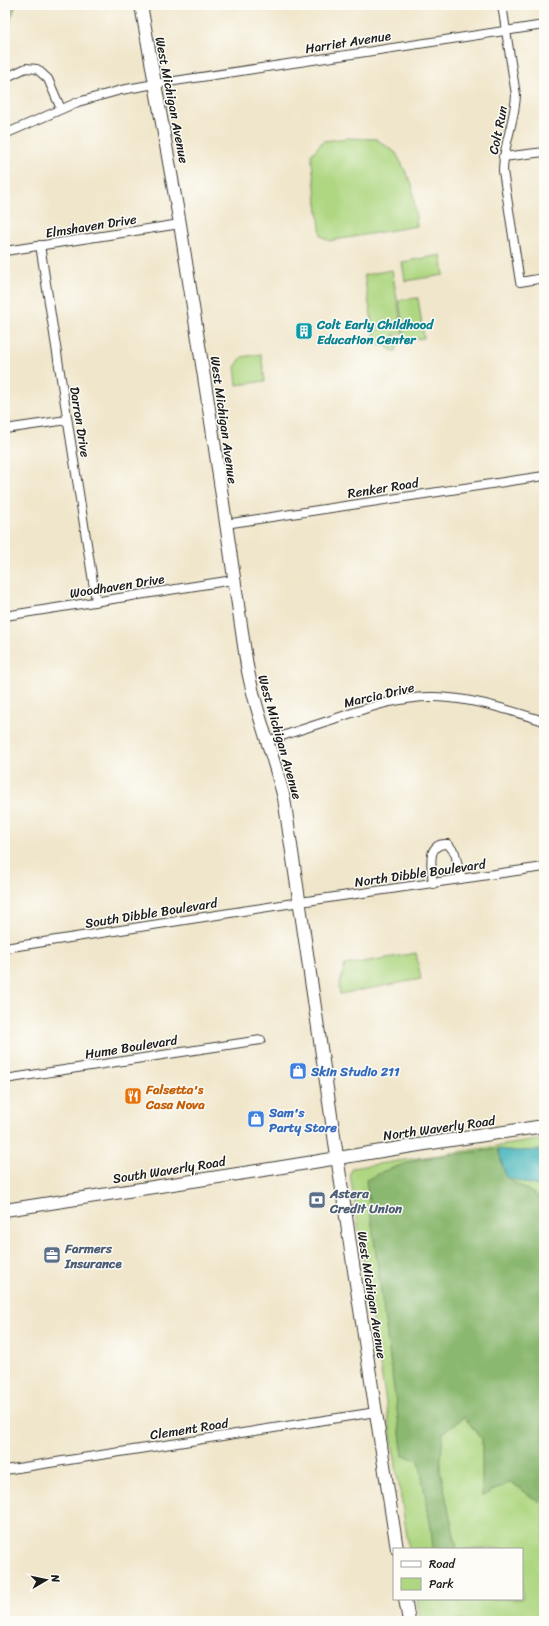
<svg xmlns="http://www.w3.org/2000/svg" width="549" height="1626" viewBox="0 0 549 1626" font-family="Sriracha,sans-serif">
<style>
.green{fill:#afd782;stroke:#667a4f}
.forest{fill:#8bb870;stroke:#546a46}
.water{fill:#41b2b8;stroke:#2e676a}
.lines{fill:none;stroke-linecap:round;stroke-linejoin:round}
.street-casing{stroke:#3c3a36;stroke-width:10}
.secondary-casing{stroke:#3c3a36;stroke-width:14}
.street{stroke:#fff;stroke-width:8}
.secondary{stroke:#fff;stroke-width:12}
.labels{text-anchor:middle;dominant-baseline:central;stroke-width:3;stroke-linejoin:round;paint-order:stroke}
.street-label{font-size:13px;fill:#1c1c1c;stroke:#fdfcf7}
.culture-label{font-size:13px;font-weight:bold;fill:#0d838f;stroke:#fdfcf7;text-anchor:start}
.shop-label{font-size:13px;font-weight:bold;fill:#366cbe;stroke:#fdfcf7;text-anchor:start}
.food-label{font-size:13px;font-weight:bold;fill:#c56008;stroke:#fdfcf7;text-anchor:start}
.service-label{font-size:13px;font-weight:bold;fill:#4e5e75;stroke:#fdfcf7;text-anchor:start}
</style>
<rect width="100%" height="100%" fill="#fdfcf7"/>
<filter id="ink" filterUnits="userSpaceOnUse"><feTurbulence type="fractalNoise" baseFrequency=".025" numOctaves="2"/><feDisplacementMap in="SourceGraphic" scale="8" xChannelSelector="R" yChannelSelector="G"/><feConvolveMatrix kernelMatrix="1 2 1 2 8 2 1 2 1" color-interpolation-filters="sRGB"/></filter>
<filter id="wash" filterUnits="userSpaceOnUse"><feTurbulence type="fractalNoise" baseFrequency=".012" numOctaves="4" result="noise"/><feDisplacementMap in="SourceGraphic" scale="16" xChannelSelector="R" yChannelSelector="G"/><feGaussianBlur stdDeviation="0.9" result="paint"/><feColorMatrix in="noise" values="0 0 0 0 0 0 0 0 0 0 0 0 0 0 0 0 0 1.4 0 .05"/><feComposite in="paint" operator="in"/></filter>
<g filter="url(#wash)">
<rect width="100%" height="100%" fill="#f0e6cb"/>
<!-- green -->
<g class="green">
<polygon points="348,138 376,139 396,153 412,184 417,226 329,241 321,236 311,155 323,141"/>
<polygon points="441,255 444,275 405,281 402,262"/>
<polygon points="392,270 403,333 392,335 399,338 396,351 392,351 384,344 376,345 364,275"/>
<polygon points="418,298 424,338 405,341 399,300"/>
<polygon points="261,354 265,381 237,385 235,367 242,357"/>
<polygon points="416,953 421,979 340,994 339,987 345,965"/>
<polygon points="544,1139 544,1621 420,1621 417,1599 522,1599 522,1549 409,1549 350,1174 352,1168"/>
</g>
<!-- forest -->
<g class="forest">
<polygon points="5,5 16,5 5,35"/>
<polygon points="498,1149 506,1177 544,1200 544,1494 540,1503 511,1482 482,1496 482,1439 464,1417 443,1433 440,1470 457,1549 433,1549 431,1528 419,1460 403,1456 366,1180 384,1171 419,1159"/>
</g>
<!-- water -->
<polygon class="water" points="498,1149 516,1151 544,1150 544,1186 533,1185 506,1177"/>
</g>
<g filter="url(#ink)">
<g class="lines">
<defs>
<g id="street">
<path d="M502 5 516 95C515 121 503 145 503 171L520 282 544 278"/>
<polyline points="5,78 26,68 37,69 48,79 61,109"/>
<polyline points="5,134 78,102 121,90 155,84 544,25"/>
<polyline points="503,157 544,152"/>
<polyline points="40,245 96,601"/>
<polyline points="5,251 180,224"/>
<polyline points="5,429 67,420"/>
<polyline points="225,524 544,476"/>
<polyline points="5,616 233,580"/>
<path d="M268 741C290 733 312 726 334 719 367 708 400 696 435 697 473 698 508 710 544 721"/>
<path d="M433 884C432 869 425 842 448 844L455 853 461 879"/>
<polyline points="5,948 300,902 544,867"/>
<polyline points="5,1079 261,1040"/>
<polyline points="5,1470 376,1412"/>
</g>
<g id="secondary">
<path d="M141 5 180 224 212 428 247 666C255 711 273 754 284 798L353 1264 397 1549"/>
<polyline points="5,1210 270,1169 431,1143 544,1126"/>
<polyline points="405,1599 409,1621"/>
</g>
</defs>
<!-- street casing -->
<use href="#street" class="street-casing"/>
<!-- secondary casing -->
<use href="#secondary" class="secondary-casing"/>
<!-- street -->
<use href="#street" class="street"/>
<!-- secondary -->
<use href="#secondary" class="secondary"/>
</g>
</g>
<!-- icons -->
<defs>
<symbol id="building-square" viewBox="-11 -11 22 22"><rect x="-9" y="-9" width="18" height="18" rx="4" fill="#0f9aa8" stroke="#fdfcf7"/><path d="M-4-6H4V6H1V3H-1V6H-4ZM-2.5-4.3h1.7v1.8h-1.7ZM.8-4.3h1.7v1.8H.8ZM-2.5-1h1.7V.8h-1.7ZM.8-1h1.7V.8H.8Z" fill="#fff"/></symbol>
<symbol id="shop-square" viewBox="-11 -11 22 22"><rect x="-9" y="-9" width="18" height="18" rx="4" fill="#3f7fe0" stroke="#fdfcf7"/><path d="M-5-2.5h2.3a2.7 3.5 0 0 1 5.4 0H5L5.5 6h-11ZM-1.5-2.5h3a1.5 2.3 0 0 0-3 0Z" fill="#fff"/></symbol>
<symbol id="restaurant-square" viewBox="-11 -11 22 22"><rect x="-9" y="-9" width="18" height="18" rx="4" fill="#e8710a" stroke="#fdfcf7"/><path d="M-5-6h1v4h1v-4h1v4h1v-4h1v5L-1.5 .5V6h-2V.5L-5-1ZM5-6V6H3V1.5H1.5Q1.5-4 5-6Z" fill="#fff"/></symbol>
<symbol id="bank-square" viewBox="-11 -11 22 22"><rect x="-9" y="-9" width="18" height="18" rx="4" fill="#5c6f8a" stroke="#fdfcf7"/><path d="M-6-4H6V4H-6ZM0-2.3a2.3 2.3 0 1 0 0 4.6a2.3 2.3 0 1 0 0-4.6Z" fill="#fff"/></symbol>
<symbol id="office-square" viewBox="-11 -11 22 22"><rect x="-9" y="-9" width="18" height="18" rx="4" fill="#5c6f8a" stroke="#fdfcf7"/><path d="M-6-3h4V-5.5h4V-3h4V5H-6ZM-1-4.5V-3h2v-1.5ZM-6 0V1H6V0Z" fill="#fff"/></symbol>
</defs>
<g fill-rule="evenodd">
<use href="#building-square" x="294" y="321" width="20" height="20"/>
<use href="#shop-square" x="288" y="1061" width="20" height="20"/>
<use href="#restaurant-square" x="123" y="1086" width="20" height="20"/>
<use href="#shop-square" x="246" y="1109" width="20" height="20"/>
<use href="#bank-square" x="307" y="1190" width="20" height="20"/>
<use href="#office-square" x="42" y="1245" width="20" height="20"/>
</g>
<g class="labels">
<!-- street labels -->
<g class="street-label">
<text transform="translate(348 42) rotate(-9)">Harriet Avenue</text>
<text transform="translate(172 100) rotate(79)">West Michigan Avenue</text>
<text transform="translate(498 130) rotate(-78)">Colt Run</text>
<text transform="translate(91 226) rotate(-9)">Elmshaven Drive</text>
<text transform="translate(224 420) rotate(82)">West Michigan Avenue</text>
<text transform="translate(80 422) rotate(81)">Darron Drive</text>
<text transform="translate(383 488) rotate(-9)">Renker Road</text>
<text transform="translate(117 586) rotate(-9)">Woodhaven Drive</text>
<text transform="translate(379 695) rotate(-13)">Marcia Drive</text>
<text transform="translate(280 737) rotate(74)">West Michigan Avenue</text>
<text transform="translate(420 873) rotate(-8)">North Dibble Boulevard</text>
<text transform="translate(151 913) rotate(-9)">South Dibble Boulevard</text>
<text transform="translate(131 1047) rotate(-9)">Hume Boulevard</text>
<text transform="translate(439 1128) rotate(-8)">North Waverly Road</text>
<text transform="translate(169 1170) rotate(-9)">South Waverly Road</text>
<text transform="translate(372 1295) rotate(81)">West Michigan Avenue</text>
<text transform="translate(189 1429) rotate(-9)">Clement Road</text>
</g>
<!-- culture labels -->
<g class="culture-label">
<text x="317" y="324">Colt Early Childhood<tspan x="317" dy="15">Education Center</tspan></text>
</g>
<!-- shop labels -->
<g class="shop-label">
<text x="311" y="1071">Skin Studio 211</text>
<text x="269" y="1112">Sam's<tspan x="269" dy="15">Party Store</tspan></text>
</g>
<!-- food labels -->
<g class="food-label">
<text x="146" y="1089">Falsetta's<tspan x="146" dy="15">Casa Nova</tspan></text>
</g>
<!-- service labels -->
<g class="service-label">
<text x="330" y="1193">Astera<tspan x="330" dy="15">Credit Union</tspan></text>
<text x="65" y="1248">Farmers<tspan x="65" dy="15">Insurance</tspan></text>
</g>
</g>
<!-- margin -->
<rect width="549" height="1626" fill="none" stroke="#fdfcf7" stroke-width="20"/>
<!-- legend -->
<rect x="393" y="1548" width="130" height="52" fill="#fdfcf7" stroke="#a3a29f"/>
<rect x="401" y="1561" width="20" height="6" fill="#ffffff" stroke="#a3a29f"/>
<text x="429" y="1568" font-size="12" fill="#1c1c1c">Road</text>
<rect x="401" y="1578" width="20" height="12" fill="#afd782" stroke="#a3a29f"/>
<text x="429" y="1588" font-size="12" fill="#1c1c1c">Park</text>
<!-- north arrow -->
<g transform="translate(46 1580) rotate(81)" stroke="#fdfcf7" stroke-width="3" paint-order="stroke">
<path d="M0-3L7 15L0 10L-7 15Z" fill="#1c1c1c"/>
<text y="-6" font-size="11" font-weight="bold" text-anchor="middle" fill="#1c1c1c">N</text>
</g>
</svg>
